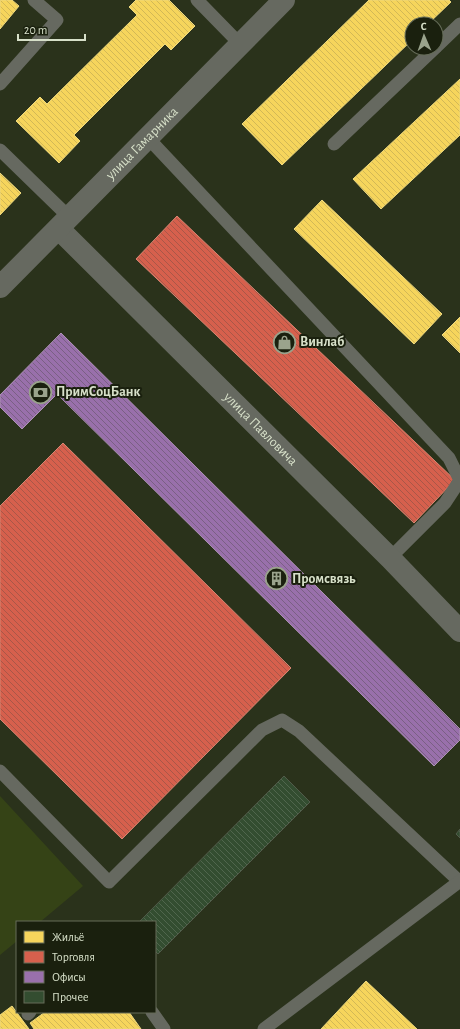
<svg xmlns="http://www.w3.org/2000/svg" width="460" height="1029" viewBox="0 0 460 1029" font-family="'Alegreya Sans',sans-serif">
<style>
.built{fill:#354316}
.homes{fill:url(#homes-back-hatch);stroke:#edd87d}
.shops{fill:url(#shops-back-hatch);stroke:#d68672}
.offices{fill:url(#offices-back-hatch);stroke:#ac92b4}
.building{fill:url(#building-back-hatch);stroke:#515b4a}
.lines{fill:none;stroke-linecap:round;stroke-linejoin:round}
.service{stroke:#666960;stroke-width:13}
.minor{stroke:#666960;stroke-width:22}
.tertiary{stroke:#666960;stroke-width:22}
.labels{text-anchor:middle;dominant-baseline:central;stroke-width:4;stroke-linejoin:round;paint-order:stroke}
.street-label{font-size:14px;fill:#d7e0c9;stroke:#1a200e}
.poi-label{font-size:14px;font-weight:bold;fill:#d7e0c9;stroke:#1a200e;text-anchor:start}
</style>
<defs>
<pattern id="homes-back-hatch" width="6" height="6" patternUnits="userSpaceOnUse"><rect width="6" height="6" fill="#f6d55c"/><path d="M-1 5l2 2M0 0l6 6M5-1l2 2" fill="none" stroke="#d2b856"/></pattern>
<pattern id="shops-back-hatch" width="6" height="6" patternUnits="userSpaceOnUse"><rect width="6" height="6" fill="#d6604d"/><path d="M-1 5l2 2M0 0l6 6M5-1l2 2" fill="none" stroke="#a95748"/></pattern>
<pattern id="offices-back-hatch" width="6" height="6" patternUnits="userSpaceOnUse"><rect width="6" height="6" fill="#9970ab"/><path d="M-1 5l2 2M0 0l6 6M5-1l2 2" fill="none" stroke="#7a6084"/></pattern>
<pattern id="building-back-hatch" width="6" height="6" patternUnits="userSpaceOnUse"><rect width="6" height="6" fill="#334d30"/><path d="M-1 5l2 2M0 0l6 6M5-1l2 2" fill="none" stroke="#50664d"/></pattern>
</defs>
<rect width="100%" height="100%" fill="#2a321b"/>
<!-- built -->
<polygon class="built" points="0,796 83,886 40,922 17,922 17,941 0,955"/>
<!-- homes -->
<g class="homes">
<polygon points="0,0 12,0 19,6 0,29"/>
<polygon points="136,0 169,0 195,26 171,50 165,44 74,135 80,141 59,163 16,121 40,97 47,104 137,15 129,7"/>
<polygon points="369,0 449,0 451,2 428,24 412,24 412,40 282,165 242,124"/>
<polygon points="460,79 460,135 381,209 353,179"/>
<polygon points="0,173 21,193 0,215"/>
<polygon points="322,200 442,314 414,344 294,229"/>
<polygon points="460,317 460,353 442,335"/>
<polygon points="366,981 417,1029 321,1029"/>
<polygon points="12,1006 29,1029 0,1029 0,1015"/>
<polygon points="45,1012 129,1012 141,1029 34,1029 30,1023"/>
</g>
<!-- shops -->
<g class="shops">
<polygon points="177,216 455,480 414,523 136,259"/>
<polygon points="63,443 291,668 122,839 0,719 0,506"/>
</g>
<!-- offices -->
<polygon class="offices" points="61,333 460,729 460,740 434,766 57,394 22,429 0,407 0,395"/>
<!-- building -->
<g class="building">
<polygon points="284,776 310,802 158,954 155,951 155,922 139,922"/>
<polygon points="460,829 460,838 456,834"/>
</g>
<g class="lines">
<!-- service -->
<g class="service">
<polyline points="197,0 240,44"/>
<polyline points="436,47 460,24"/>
<polyline points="0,84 57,20 34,0"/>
<polyline points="148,138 449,458 460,480 445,503 390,558"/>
<polyline points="334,144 435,48"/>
<polyline points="0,150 70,218"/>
<polyline points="0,771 109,882 262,730 282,720 299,731 460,882"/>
<polyline points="152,1012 164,1029"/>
<polyline points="28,1014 30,1012"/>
<polyline points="264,1029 460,881"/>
</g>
<!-- minor -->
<path class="minor" id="s1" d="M59 229 390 558 460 631"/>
<!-- tertiary -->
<path class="tertiary" id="s2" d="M0 287 284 0"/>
</g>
<!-- icons -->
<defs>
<symbol id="shop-ring" viewBox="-11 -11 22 22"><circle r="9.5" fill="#1a200e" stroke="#9aa38c" stroke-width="1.5"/><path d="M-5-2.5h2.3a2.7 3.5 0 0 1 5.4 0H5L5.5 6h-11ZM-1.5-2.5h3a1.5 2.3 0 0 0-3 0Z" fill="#9aa38c"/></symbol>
<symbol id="bank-ring" viewBox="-11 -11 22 22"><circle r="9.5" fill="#1a200e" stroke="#9aa38c" stroke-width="1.5"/><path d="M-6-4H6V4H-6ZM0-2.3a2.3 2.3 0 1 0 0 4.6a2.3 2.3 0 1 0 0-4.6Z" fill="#9aa38c"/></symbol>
<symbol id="building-ring" viewBox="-11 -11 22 22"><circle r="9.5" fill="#1a200e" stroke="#9aa38c" stroke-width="1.5"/><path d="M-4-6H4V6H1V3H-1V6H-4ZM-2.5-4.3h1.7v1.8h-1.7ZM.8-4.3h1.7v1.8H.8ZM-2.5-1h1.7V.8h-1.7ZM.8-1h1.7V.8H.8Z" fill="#9aa38c"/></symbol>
</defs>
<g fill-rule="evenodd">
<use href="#shop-ring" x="272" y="330" width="25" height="25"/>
<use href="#bank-ring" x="28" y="380" width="25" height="25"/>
<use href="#building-ring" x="264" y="566" width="25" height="25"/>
</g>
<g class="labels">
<!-- street labels -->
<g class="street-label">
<text stroke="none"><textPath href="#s2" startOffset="202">улица Гамарника</textPath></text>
<text stroke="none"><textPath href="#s1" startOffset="284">улица Павловича</textPath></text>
</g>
<!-- poi labels -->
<g class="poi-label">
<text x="300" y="342">Винлаб</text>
<text x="56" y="392">ПримСоцБанк</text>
<text x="292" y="579">Промсвязь</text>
</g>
</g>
<!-- legend -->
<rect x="16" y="921" width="140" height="92" fill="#1a200e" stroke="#666d59"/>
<rect x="24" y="931" width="20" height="12" fill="#f6d55c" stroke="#666d59"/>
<text x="52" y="941" font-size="12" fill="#d7e0c9">Жильё</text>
<rect x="24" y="951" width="20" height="12" fill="#d6604d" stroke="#666d59"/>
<text x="52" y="961" font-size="12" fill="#d7e0c9">Торговля</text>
<rect x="24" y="971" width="20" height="12" fill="#9970ab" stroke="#666d59"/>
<text x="52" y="981" font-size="12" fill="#d7e0c9">Офисы</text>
<rect x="24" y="991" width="20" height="12" fill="#334d30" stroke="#666d59"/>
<text x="52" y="1001" font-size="12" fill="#d7e0c9">Прочее</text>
<!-- north arrow -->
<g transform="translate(424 36) rotate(358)"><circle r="19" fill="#1a200e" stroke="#666d59"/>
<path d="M0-3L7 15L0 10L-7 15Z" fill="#9aa38c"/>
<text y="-6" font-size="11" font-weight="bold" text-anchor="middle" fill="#d7e0c9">С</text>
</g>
<!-- scale -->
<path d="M18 34v6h67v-6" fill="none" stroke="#d7e0c9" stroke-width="2"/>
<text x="24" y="34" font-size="12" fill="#d7e0c9" stroke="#1a200e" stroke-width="3" paint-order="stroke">20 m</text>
</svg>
